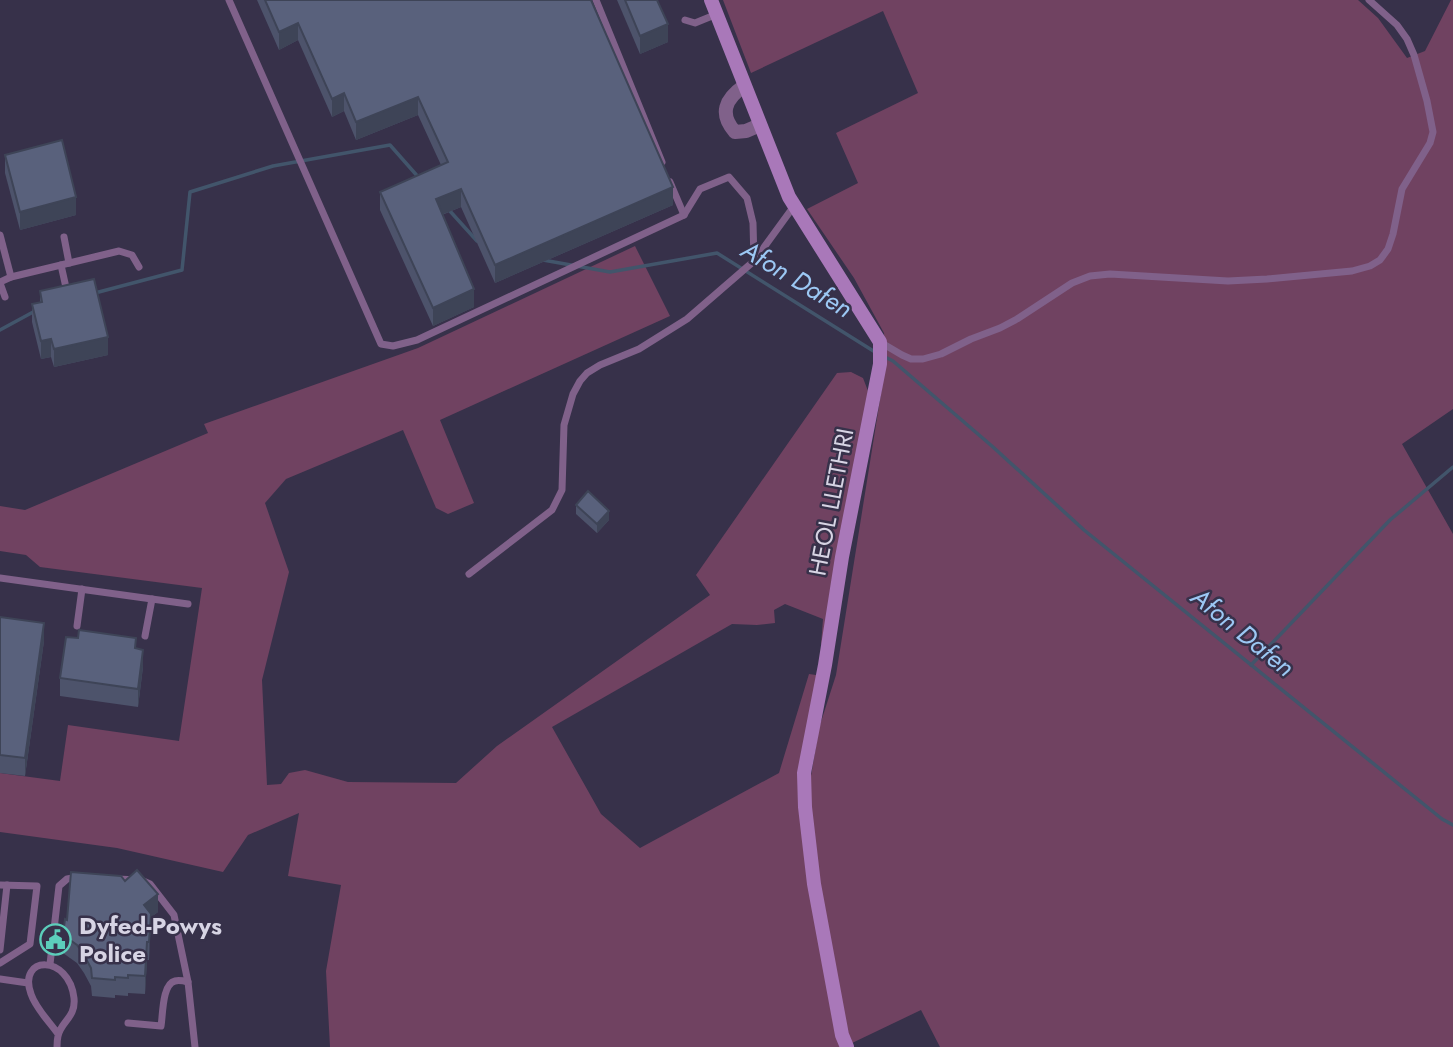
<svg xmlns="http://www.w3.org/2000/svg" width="1453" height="1047" viewBox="0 0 1453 1047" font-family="Jost,sans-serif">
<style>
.green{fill:#704261}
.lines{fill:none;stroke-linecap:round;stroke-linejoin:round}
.stream{stroke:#42556b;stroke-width:3.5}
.lane{stroke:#80618a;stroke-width:7}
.street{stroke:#80618a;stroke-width:14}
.secondary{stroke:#a978b9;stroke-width:14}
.wall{fill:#4d536b}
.shaded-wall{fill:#3e4457}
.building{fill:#59617c;stroke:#3e4457;stroke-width:2}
.labels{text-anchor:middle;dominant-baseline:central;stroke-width:5;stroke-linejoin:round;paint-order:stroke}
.street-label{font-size:24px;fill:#d7d4e4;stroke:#37314a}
.poi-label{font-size:24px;font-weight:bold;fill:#d7d4e4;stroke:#37314a;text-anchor:start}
.water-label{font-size:26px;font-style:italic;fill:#9cc8f4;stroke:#37314a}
</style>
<rect width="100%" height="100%" fill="#37314a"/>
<!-- green -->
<g class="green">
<polygon points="723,0 1358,0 1378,18 1407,58 1425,51 1451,0 1453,0 1453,409 1402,444 1453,534 1453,1047 940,1047 921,1010 850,1044 821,896 809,810 811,776 819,728 836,675 886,362 884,333 854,278 807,209 858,183 836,133 918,93 883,11 751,73"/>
<polygon points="635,246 670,316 440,420 474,503 448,514 436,508 403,430 286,479 265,503 289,572 262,680 267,785 281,784 289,773 305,770 348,782 456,783 497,746 710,595 696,575 837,373 851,372 863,378 868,391 830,636 821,645 823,619 785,604 774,610 775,623 757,625 732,624 552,727 601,814 640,848 779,773 809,674 823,676 805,807 847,1047 330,1047 326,971 341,885 288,876 299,813 248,835 223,872 117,848 0,832 0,773 60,781 68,725 179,741 202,588 40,567 26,555 0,551 0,506 25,510 208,433 204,424 418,348"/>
</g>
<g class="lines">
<!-- stream -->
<g class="stream">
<polyline points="449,210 477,241"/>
<polyline points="543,260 610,272 717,253 875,352"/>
<polyline points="95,293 182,270 190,192 273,166 390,145 420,179"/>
<polyline points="0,330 35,311"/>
<polyline points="885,357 893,361 993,447 1084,530 1442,819 1453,825"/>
<polyline points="1251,665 1390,520 1453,467"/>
</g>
<!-- lane -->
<g class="lane">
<polyline points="229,0 381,344 393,346 417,340 684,215 700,189 729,177 747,198 753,223 754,261"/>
<polyline points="596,0 662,162"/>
<polyline points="685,20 695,23 717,14"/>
<polyline points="670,182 684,215"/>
<polyline points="0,235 11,277"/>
<polyline points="64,237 69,263"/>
<polyline points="61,265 67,292"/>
<polyline points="0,282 11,277 119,251 132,255 139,267"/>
<polyline points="0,283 5,297"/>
<polyline points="880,342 902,355 911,359 923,359 941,354 971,339 1000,328 1017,319 1072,283 1090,276 1110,274 1228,281 1267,279 1352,271 1370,266 1380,260 1388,249 1393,234 1402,189 1430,143 1433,132 1427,101 1414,55 1407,39 1397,25 1369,0"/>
<polyline points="469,574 552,510 562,490 564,425 573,394 580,381 587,373 600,365 639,349 687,319 754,261 794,206"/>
<polyline points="0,578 188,604"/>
<polyline points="77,626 82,589"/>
<polyline points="145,636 152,599"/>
<polyline points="115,879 141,880 150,884 174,915 188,982 195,1047"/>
<polyline points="0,885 37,886 30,944 0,963"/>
<polyline points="0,950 7,885"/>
<polyline points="50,964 59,886 67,879 78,877"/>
<polyline points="0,979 28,983"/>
<path d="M128 1023 161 1026C163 1015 162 984 175 981 179 980 184 981 188 982"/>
<path d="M57 1047C57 1043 57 1040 58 1036 61 1021 76 1018 74 998 69 954 17 955 31 994 36 1009 49 1021 58 1034"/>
</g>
<!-- street -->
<path class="street" d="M744 86C725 99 719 114 735 132L746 131 760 125"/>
<!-- secondary -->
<polyline class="secondary" points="711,0 789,197 880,342 880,364 842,557 825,665 804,773 805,807 814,884 842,1035 847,1047"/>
</g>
<!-- wall -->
<g class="wall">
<polygon points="257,0 591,0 673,205 495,283 461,207 442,215 474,307 433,326 380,210 380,192 441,165 418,115 356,140 344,111 332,117 298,40 279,50"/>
<polygon points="617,0 657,0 668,42 640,54"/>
<polygon points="5,155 76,215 20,230 5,173"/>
<polygon points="40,291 108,355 54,367 51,357 41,359 32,322 32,304 40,302"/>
<polygon points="576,505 609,520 597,533 576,514"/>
<polygon points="0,617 44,641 25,776 0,773"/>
<polygon points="136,649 143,667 138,707 60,696 60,678"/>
<polygon points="125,881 158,912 151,917 149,960 147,960 145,994 128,993 128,996 115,995 115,998 92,996 91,986 84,973 77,963 63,953 63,935 67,920"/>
</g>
<!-- shaded-wall -->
<g class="shaded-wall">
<polygon points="298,23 298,40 279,50 279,32"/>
<polygon points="668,24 668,42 640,54 640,36"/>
<polygon points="344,93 344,111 332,117 332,99"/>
<polygon points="418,97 418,115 356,140 356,122"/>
<polygon points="673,187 673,205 495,283 495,265"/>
<polygon points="461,189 461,207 436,217 436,199"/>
<polygon points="76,197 76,215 20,230 20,212"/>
<polygon points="474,289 474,307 433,326 433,308"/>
<polygon points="108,337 108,355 54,367 54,349"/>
<polygon points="51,339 51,357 41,359 41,341"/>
<polygon points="609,511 609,520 597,533 597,524"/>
<polygon points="44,623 44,641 25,776 25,758"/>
<polygon points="143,650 143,667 138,707 138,689"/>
<polygon points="158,894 158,912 151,917 149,960 149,942 144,905"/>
<polygon points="147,942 147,960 145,994 145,976"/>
</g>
<!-- building -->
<g class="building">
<polygon points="265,0 591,0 673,187 495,265 461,189 436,199 474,289 433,308 380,192 448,162 418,97 356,122 344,93 332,99 298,23 279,32"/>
<polygon points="625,0 657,0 668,24 640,36"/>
<polygon points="62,140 76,197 20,212 5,155"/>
<polygon points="94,279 108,337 54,349 51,339 41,341 32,304 42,302 40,291"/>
<polygon points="588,491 609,511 597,524 576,505"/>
<polygon points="0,617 44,623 25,758 0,755"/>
<polygon points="79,630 136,638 135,648 143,650 138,689 60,678 66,637 78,638"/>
<polygon points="137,870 158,894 144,905 151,914 149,942 147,942 145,976 128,975 128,978 115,977 115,980 92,978 91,968 84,955 77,945 63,935 65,919 67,920 71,872 121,876 125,881"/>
</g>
<!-- icons -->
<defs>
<symbol id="civic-ring" viewBox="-11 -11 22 22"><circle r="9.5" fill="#37314a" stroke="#5ccebb" stroke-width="1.5"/><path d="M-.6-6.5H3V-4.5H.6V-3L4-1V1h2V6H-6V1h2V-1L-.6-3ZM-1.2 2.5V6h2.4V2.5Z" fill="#5ccebb"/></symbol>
</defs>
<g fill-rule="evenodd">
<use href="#civic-ring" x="38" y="922" width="35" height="35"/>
</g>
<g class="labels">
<!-- street labels -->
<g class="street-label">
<text transform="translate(831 502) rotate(-79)">HEOL LLETHRI</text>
</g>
<!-- poi labels -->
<g class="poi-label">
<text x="79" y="925">Dyfed-Powys<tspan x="79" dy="28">Police</tspan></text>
</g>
<!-- water labels -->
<g class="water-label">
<text transform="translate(797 279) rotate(31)">Afon Dafen</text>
<text transform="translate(1243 632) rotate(39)">Afon Dafen</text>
</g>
</g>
</svg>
